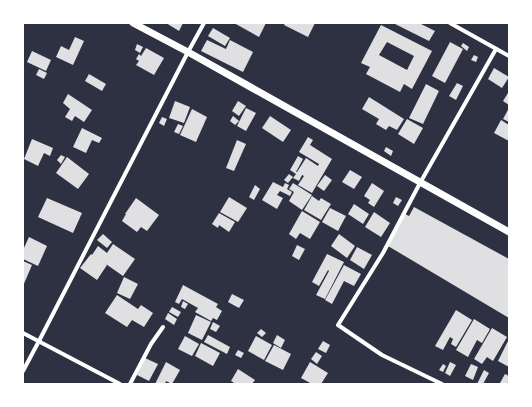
<svg xmlns="http://www.w3.org/2000/svg" width="532" height="407" viewBox="0 0 532 407" font-family="Lato,sans-serif">
<style>
.building{fill:#e0e0e3;fill-rule:evenodd}
.lines{fill:none;stroke-linecap:round;stroke-linejoin:round}
.minor{stroke:#fff;stroke-width:4}
.tertiary{stroke:#fff;stroke-width:7}
</style>
<rect width="100%" height="100%" fill="#2d3142"/>
<!-- building -->
<g class="building">
<polygon points="166,23 183,23 179,31"/>
<polygon points="234,23 266,23 259,37"/>
<polygon points="285,23 315,23 308,37 284,25"/>
<polygon points="393,23 419,23 435,31 429,41"/>
<path d="M381 25 432 51 412 89 404 84 400 92 366 74 370 67 361 63ZM387 42 414 56 407 70 379 55Z"/>
<polygon points="213,28 230,38 225,46 208,36"/>
<polygon points="75,37 84,41 73,65 56,57 61,46 69,50"/>
<polygon points="207,40 226,49 230,40 253,52 243,72 201,51"/>
<polygon points="450,42 463,49 445,83 432,76"/>
<polygon points="463,43 469,47 467,51 461,46"/>
<polygon points="137,44 143,47 140,53 135,50"/>
<polygon points="146,48 164,58 154,75 136,65 139,61 136,59 139,54 141,56"/>
<polygon points="32,51 51,60 46,71 27,62"/>
<polygon points="474,55 478,57 476,62 471,60"/>
<polygon points="494,68 509,77 502,88 488,79"/>
<polygon points="39,69 47,73 44,79 36,75"/>
<polygon points="89,74 106,84 102,91 85,81"/>
<polygon points="457,83 463,86 456,100 449,96"/>
<polygon points="426,84 439,91 423,124 409,118"/>
<polygon points="508,93 509,94 509,105 503,101"/>
<polygon points="68,94 92,110 84,122 75,116 72,121 65,117 70,109 63,103"/>
<polygon points="369,97 404,119 397,130 389,126 386,130 376,124 379,119 362,109"/>
<polygon points="175,101 190,107 184,123 169,118"/>
<polygon points="238,101 246,106 239,116 232,111"/>
<polygon points="246,108 256,113 246,131 237,126"/>
<polygon points="509,108 509,122 503,119"/>
<polygon points="192,109 207,117 196,142 180,135"/>
<polygon points="233,116 239,121 235,125 230,121"/>
<polygon points="270,116 291,130 283,142 262,128"/>
<polygon points="162,117 167,119 164,126 159,123"/>
<polygon points="407,119 423,128 414,144 398,134"/>
<polygon points="501,120 509,125 509,141 494,133"/>
<polygon points="178,124 183,126 179,134 174,132"/>
<polygon points="82,128 102,138 99,143 92,140 86,153 73,147"/>
<polygon points="308,137 313,140 310,145 332,159 312,193 298,185 304,176 302,175 299,181 293,178 296,174 290,170 298,156 303,159 296,172 297,172 306,158 318,166 319,164 299,152"/>
<polygon points="32,139 53,148 50,156 44,153 38,166 24,159"/>
<polygon points="237,140 246,144 234,171 226,168"/>
<polygon points="386,147 393,151 391,156 384,151"/>
<polygon points="61,155 65,157 61,164 57,160"/>
<polygon points="67,157 89,174 78,189 56,173"/>
<polygon points="350,170 362,177 354,189 342,182"/>
<polygon points="289,174 293,177 288,183 284,180"/>
<polygon points="325,175 332,180 324,191 317,186"/>
<polygon points="273,182 283,187 285,183 289,185 287,189 292,192 290,196 280,191 277,195 283,198 277,209 262,200"/>
<polygon points="293,183 312,195 302,210 289,201 294,192 289,189"/>
<polygon points="372,183 384,191 374,207 368,203 370,200 364,196"/>
<polygon points="255,185 260,189 254,200 249,197"/>
<polygon points="312,196 319,201 321,198 331,204 321,220 304,210"/>
<polygon points="229,197 247,208 238,222 220,212"/>
<polygon points="396,197 402,200 398,206 393,203"/>
<polygon points="47,198 82,213 73,233 38,217"/>
<polygon points="136,198 159,215 147,231 141,227 137,232 122,221 126,214 125,214"/>
<polygon points="354,204 369,214 363,224 348,214"/>
<polygon points="414,207 509,259 509,318 388,246 405,214 409,216"/>
<polygon points="330,208 346,216 338,231 322,222"/>
<polygon points="302,211 320,222 310,239 300,233 296,239 289,234"/>
<polygon points="374,212 390,223 381,237 365,227"/>
<polygon points="219,213 235,222 229,232 219,225 218,228 212,224"/>
<polygon points="103,234 112,242 107,248 97,240"/>
<polygon points="339,234 355,246 347,258 331,246"/>
<polygon points="29,237 47,246 38,266 23,259 23,250"/>
<polygon points="113,244 135,259 123,276 103,262 107,265 97,280 80,268 91,254 92,255 98,246 107,253"/>
<polygon points="297,245 305,249 299,260 292,256"/>
<polygon points="357,247 372,255 364,269 350,260"/>
<polygon points="327,254 344,262 325,299 316,295 329,271 328,270 319,286 312,282"/>
<polygon points="23,261 32,265 23,286"/>
<polygon points="344,265 361,274 354,286 344,281 332,304 325,300"/>
<polygon points="124,277 138,284 130,299 117,293"/>
<polygon points="183,285 218,304 216,307 222,311 217,320 213,318 211,321 195,312 198,308 182,299 179,304 175,302"/>
<polygon points="232,294 244,300 239,308 228,302"/>
<polygon points="117,295 138,309 141,305 153,313 144,327 132,320 127,327 105,313"/>
<polygon points="183,301 188,304 185,309 181,307"/>
<polygon points="172,307 181,312 178,317 169,312"/>
<polygon points="456,310 472,320 456,347 451,344 453,339 450,337 443,350 435,346"/>
<polygon points="168,313 177,319 174,325 165,319"/>
<polygon points="196,315 211,322 202,340 188,333"/>
<polygon points="474,319 490,329 482,343 477,340 468,357 456,350"/>
<polygon points="213,322 220,326 216,332 210,329"/>
<polygon points="492,328 507,337 493,361 487,357 482,364 474,359"/>
<polygon points="261,329 266,333 262,337 257,333"/>
<polygon points="208,335 230,347 227,354 204,342"/>
<polygon points="277,335 285,340 281,348 273,343"/>
<polygon points="185,336 199,344 192,356 178,349"/>
<polygon points="256,336 272,345 264,360 248,351"/>
<polygon points="509,339 509,367 498,361"/>
<polygon points="323,341 330,345 326,353 318,349"/>
<polygon points="201,343 220,353 213,366 195,356"/>
<polygon points="274,345 291,354 283,370 265,361"/>
<polygon points="238,350 244,353 241,358 235,355"/>
<polygon points="316,352 322,356 317,364 311,359"/>
<polygon points="145,358 158,364 149,381 137,375"/>
<polygon points="166,362 180,370 172,384 166,381 165,384 155,384"/>
<polygon points="310,362 328,373 321,384 312,384 301,378"/>
<polygon points="450,362 456,365 450,376 445,373"/>
<polygon points="443,364 446,366 443,372 439,370"/>
<polygon points="471,364 478,367 473,380 465,376"/>
<polygon points="238,369 255,380 252,384 236,384 231,381"/>
<polygon points="484,370 489,373 483,384 477,384"/>
<polygon points="505,374 509,376 509,380 507,384 501,384 500,383"/>
</g>
<g class="lines">
<!-- minor -->
<g class="minor">
<polyline points="450,23 509,56"/>
<polyline points="23,333 120,384"/>
<polyline points="23,371 39,341 188,52 204,23"/>
<polyline points="130,384 151,344 163,327"/>
<polyline points="442,384 382,355 338,325 383,253 420,183 496,49"/>
</g>
<!-- tertiary -->
<polyline class="tertiary" points="133,23 188,52 509,232"/>
</g>
<!-- border -->
<rect width="532" height="407" fill="none" stroke="#ffffff" stroke-width="48"/>
</svg>
